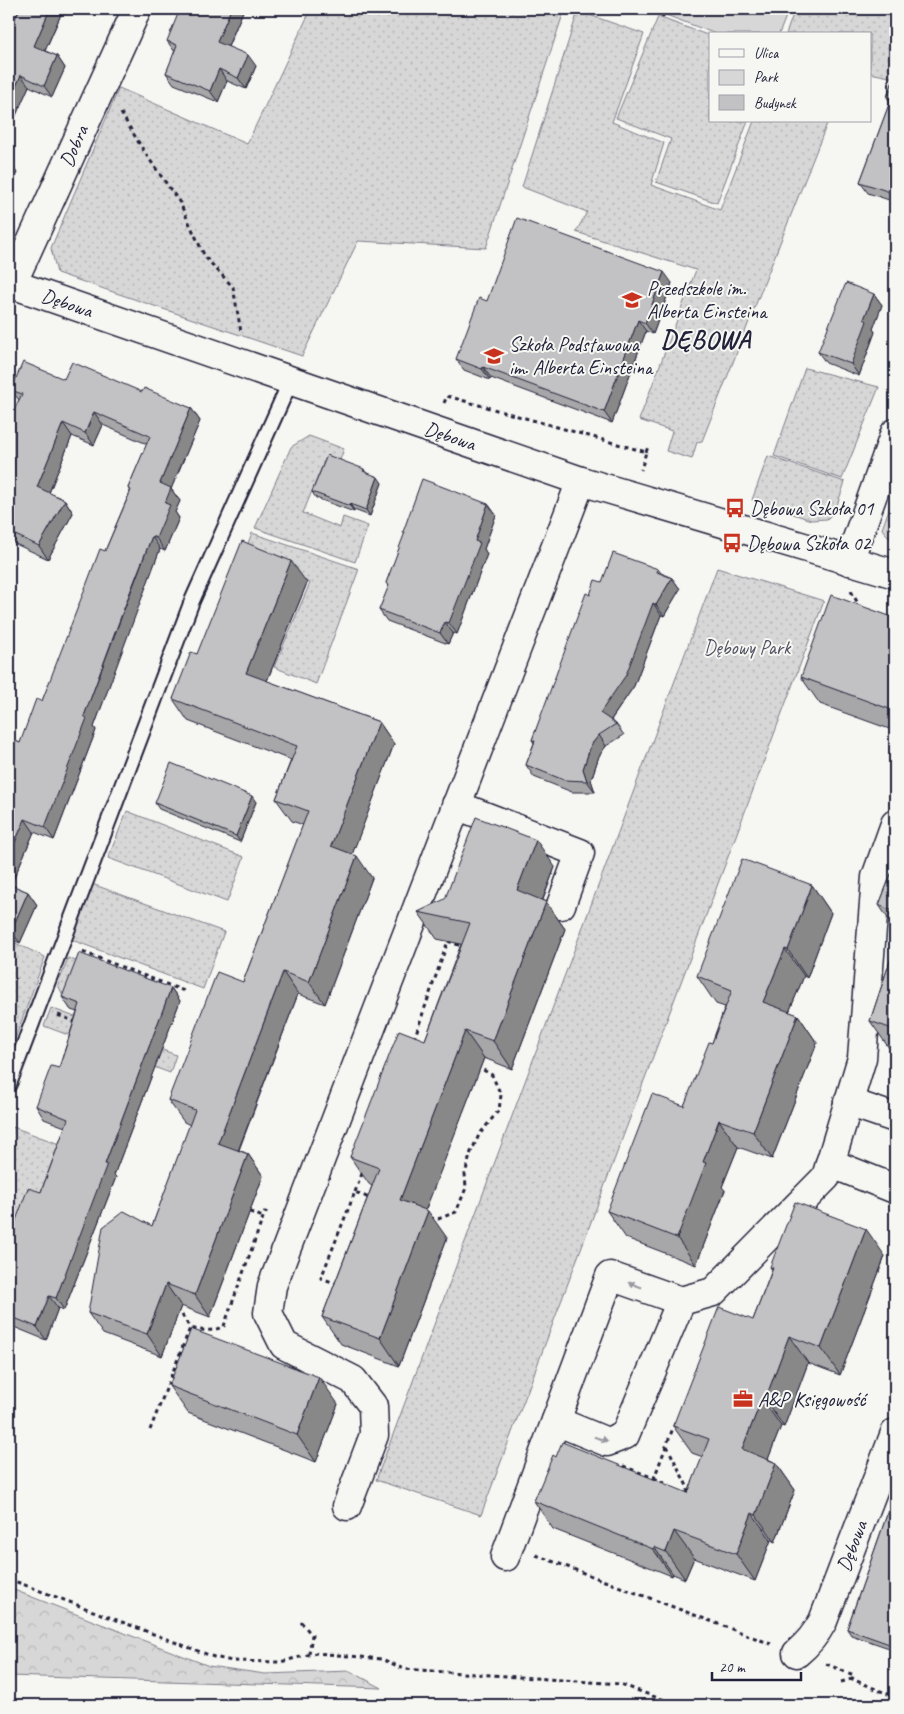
<svg xmlns="http://www.w3.org/2000/svg" width="904" height="1714" viewBox="0 0 904 1714" font-family="Caveat,sans-serif">
<style>
.green{fill:url(#green-dots);stroke:#7c7c89}
.forest{fill:url(#forest-crowns);stroke:#7c7c89}
.pitch{fill:#d7d7d7;stroke:#7c7c89}
.lines{fill:none;stroke-linecap:round;stroke-linejoin:round}
.lane-casing{stroke:#22223b;stroke-width:18}
.street-casing{stroke:#22223b;stroke-width:31}
.path{stroke:#22223b;stroke-width:3;stroke-dasharray:4 4;stroke-linecap:butt}
.lane{stroke:#f6f6f2;stroke-width:14}
.street{stroke:#f6f6f2;stroke-width:28}
.wall{fill:#a7a7a9;stroke:#22223b}
.shaded-wall{fill:#888889;stroke:#22223b}
.building{fill:#c2c2c4;stroke:#22223b}
.oneway{fill:#9797a0}
.labels{text-anchor:middle;dominant-baseline:central;stroke-width:4;stroke-linejoin:round;paint-order:stroke}
.street-label{font-size:20px;fill:#22223b;stroke:#f6f6f2}
.poi-label{font-size:20px;fill:#22223b;stroke:#f6f6f2;text-anchor:start}
.park-label{font-size:20px;fill:#4f4f62;stroke:#f6f6f2}
.district-label{font-size:25px;font-weight:bold;letter-spacing:1px;fill:#22223b;stroke:#f6f6f2}
</style>
<defs>
<pattern id="green-dots" width="8" height="8" patternUnits="userSpaceOnUse" patternTransform="scale(1.25)"><rect width="8" height="8" fill="#d7d7d7"/><path d="M2 2h.1M6 6h.1" fill="none" stroke="#b8b8b9" stroke-width="1.8" stroke-linecap="round"/></pattern>
<pattern id="forest-crowns" width="20" height="18" patternUnits="userSpaceOnUse" patternTransform="scale(1.25)"><rect width="20" height="18" fill="#d7d7d7"/><path d="M2 6a3 3 0 1 1 6 0M12 15a3 3 0 1 1 6 0" fill="none" stroke="#b8b8b9"/></pattern>
</defs>
<rect width="100%" height="100%" fill="#f6f6f2"/>
<filter id="ink" filterUnits="userSpaceOnUse"><feTurbulence type="fractalNoise" baseFrequency=".02" numOctaves="2"/><feDisplacementMap in="SourceGraphic" scale="10" xChannelSelector="R" yChannelSelector="G"/><feConvolveMatrix kernelMatrix="1 2 1 2 8 2 1 2 1" color-interpolation-filters="sRGB"/></filter>
<g filter="url(#ink)">
<!-- green -->
<g class="green">
<polygon points="311,9 558,9 564,11 486,248 358,241 302,356 57,273 51,248 119,88 247,144"/>
<polygon points="795,9 895,9 895,78 870,73 870,34 786,34"/>
<polygon points="578,11 644,34 612,122 664,143 651,185 720,210 754,121 828,121 702,441 697,442 692,459 666,451 672,431 639,420 696,270 576,232 587,212 522,187"/>
<polygon points="658,17 710,36 710,121 748,121 717,203 656,182 671,139 616,118"/>
<polygon points="805,368 879,387 842,479 774,456"/>
<polygon points="309,436 344,449 340,460 325,459 303,513 340,528 343,517 368,526 355,562 255,528 291,447"/>
<polygon points="768,456 845,482 835,511 827,519 811,520 752,500"/>
<polygon points="895,492 895,542 892,541 882,529"/>
<polygon points="252,533 359,569 316,684 274,667 310,583 256,560 221,612"/>
<polygon points="717,568 824,601 481,1515 376,1480"/>
<polygon points="127,811 244,857 227,902 108,858"/>
<polygon points="92,884 224,932 203,989 72,940"/>
<polygon points="9,940 45,957 9,1055"/>
<polygon points="68,958 86,965 70,1009 58,985"/>
<polygon points="51,1008 176,1055 170,1073 44,1026"/>
<polygon points="13,1127 70,1148 20,1238 9,1233 9,1139"/>
</g>
<!-- forest -->
<polygon class="forest" points="9,1588 209,1666 265,1674 350,1671 382,1688 9,1676"/>
<!-- pitch -->
<polygon class="pitch" points="668,9 789,9 779,34 716,34 666,15"/>
<g class="lines">
<defs>
<polyline id="lane" points="9,1084 192,601 291,380"/>
<g id="street">
<polyline points="9,283 581,481 895,574"/>
<polyline points="12,284 137,9"/>
<polyline points="849,561 895,433"/>
<polyline points="456,805 580,853 561,905"/>
<polyline points="848,1102 895,1118"/>
<polyline points="830,1163 895,1189"/>
<polyline points="556,1421 607,1442 625,1435 681,1301"/>
<polyline points="347,1506 374,1435 373,1406 353,1380 284,1345 268,1313 272,1286 581,481"/>
<polyline points="505,1557 610,1276 681,1301 713,1292 826,1177 862,1058 876,877 895,824"/>
<path d="M797 1653C808 1644 816 1634 823 1621L895 1433"/>
</g>
</defs>
<!-- lane casing -->
<use href="#lane" class="lane-casing"/>
<!-- street casing -->
<use href="#street" class="street-casing"/>
<!-- path -->
<g class="path">
<polyline points="662,18 666,9"/>
<polyline points="121,113 145,153 180,203 205,257 233,287 241,332"/>
<polyline points="444,403 447,396 646,452 641,470"/>
<polyline points="646,452 648,447"/>
<polyline points="851,591 860,607"/>
<polyline points="448,941 463,947"/>
<polyline points="83,952 184,991"/>
<polyline points="58,1015 78,1023"/>
<polyline points="414,1039 448,941"/>
<polyline points="355,1192 363,1171"/>
<polyline points="250,1212 263,1217"/>
<polyline points="430,1218 438,1219 456,1212 466,1188 465,1174 471,1152 479,1135 499,1110 501,1095 492,1075 478,1067"/>
<polyline points="338,1284 321,1278 355,1192 369,1198"/>
<polyline points="182,1315 190,1328"/>
<path d="M150 1430 190 1328C203 1331 212 1332 224 1326L265 1212 270 1214"/>
<polyline points="667,1446 687,1486 688,1495 690,1496"/>
<polyline points="623,1466 654,1478 675,1423"/>
<polyline points="654,1478 669,1485"/>
<polyline points="536,1555 771,1644"/>
<polyline points="9,1579 214,1657 232,1661 280,1662 316,1653 382,1659 404,1669 620,1684 658,1698 686,1705"/>
<polyline points="301,1622 312,1635 309,1654"/>
<polyline points="826,1664 854,1675 852,1679 895,1697"/>
<polyline points="841,1682 852,1679"/>
</g>
<!-- lane -->
<use href="#lane" class="lane"/>
<!-- street -->
<use href="#street" class="street"/>
</g>
<!-- wall -->
<g class="wall">
<polygon points="20,9 84,9 82,13 62,12 45,51 57,56 65,68 52,97 29,86 9,131 9,15 15,18"/>
<polygon points="244,9 228,47 256,66 246,89 227,81 218,102 174,84 166,73 175,52 167,41"/>
<polygon points="895,76 895,202 868,193 860,182 890,102 887,97"/>
<polygon points="672,283 653,334 646,331 612,423 491,378 490,380 464,370 456,359"/>
<polygon points="874,294 882,305 873,329 875,332 859,376 826,363 818,352"/>
<polygon points="64,379 142,392 191,408 200,421 171,489 180,501 175,512 179,518 165,551 160,549 138,607 94,727 96,730 54,840 34,832 11,885 28,892 37,905 20,943 9,938 9,738 20,743 42,701 105,551 130,492 128,488 147,444 103,425 94,445 72,436 49,493 65,500 73,513 48,559 9,541 9,420 19,400 11,390"/>
<polygon points="364,469 366,473 382,483 370,516 354,510 354,512 316,498 312,492"/>
<polygon points="488,504 496,515 484,549 487,554 457,634 453,633 448,644 387,621 379,610 389,587 386,583 405,535 403,532"/>
<polygon points="658,569 661,573 672,578 680,589 664,616 661,615 634,686 611,720 616,724 624,735 606,746 599,756 591,780 595,792 572,792 534,777 526,765 534,743 532,740 590,595 602,582"/>
<polygon points="307,583 267,681 379,722 394,744 352,854 372,878 325,1004 298,994 239,1150 248,1154 263,1176 210,1317 181,1306 162,1356 103,1334 88,1313 152,1226 190,1125 184,1122 168,1100 243,982 303,825 292,821 276,799 291,760 188,721 173,699 197,654"/>
<polygon points="895,618 895,731 820,704 801,677"/>
<polygon points="256,802 240,842 159,809 155,803"/>
<polygon points="895,864 895,929 879,905"/>
<polygon points="555,867 543,900 546,902 565,929 512,1069 484,1058 425,1210 447,1238 399,1366 341,1344 322,1317 372,1186 369,1184 350,1157 425,1040 461,944 437,939 418,912"/>
<polygon points="812,885 831,913 807,978 804,976 789,1012 798,1015 817,1043 772,1159 738,1147 722,1187 725,1190 696,1265 626,1238 607,1211 684,1106 712,1043 725,1007 716,1004 697,976"/>
<polygon points="895,946 895,1050 889,1048 870,1021"/>
<polygon points="171,988 180,1001 114,1175 116,1177 64,1310 58,1308 46,1340 9,1325 9,1239 41,1192 65,1127 44,1119 36,1106 59,1068 77,1012 71,1010 62,997"/>
<polygon points="885,1256 840,1375 808,1363 784,1427 781,1426 768,1459 776,1463 795,1490 775,1542 771,1540 755,1581 694,1558 685,1579 673,1574 672,1576 553,1529 534,1501 556,1457 688,1493 703,1457 692,1453 673,1426 753,1320 772,1270 770,1267"/>
<polygon points="169,1386 338,1404 316,1462 188,1413"/>
<polygon points="895,1492 895,1650 851,1635 847,1629"/>
</g>
<!-- shaded-wall -->
<g class="shaded-wall">
<polygon points="50,9 60,9 62,12 42,57 34,46"/>
<polygon points="79,9 84,9 82,13"/>
<polygon points="231,9 244,9 225,53 217,42"/>
<polygon points="248,55 256,66 246,89 238,78"/>
<polygon points="57,56 65,68 52,97 44,86"/>
<polygon points="219,69 227,81 218,102 210,91"/>
<polygon points="21,75 29,86 9,131 9,102"/>
<polygon points="9,135 14,142 9,154"/>
<polygon points="10,162 17,173 9,192 9,164"/>
<polygon points="895,178 895,199 890,192"/>
<polygon points="664,272 672,283 653,334 645,323"/>
<polygon points="874,294 882,305 873,329 875,332 859,376 851,364 864,319"/>
<polygon points="638,320 646,331 612,423 604,412"/>
<polygon points="483,367 491,378 490,380 482,369"/>
<polygon points="191,408 200,421 171,489 180,501 175,512 179,518 165,551 156,538 160,483"/>
<polygon points="94,412 103,425 94,445 85,433"/>
<polygon points="63,423 72,436 46,500 37,487"/>
<polygon points="378,477 382,483 370,516 366,510"/>
<polygon points="65,500 73,513 48,559 39,546"/>
<polygon points="350,504 354,510 354,512 350,506"/>
<polygon points="488,504 496,515 484,549 487,554 457,634 449,623 475,541"/>
<polygon points="152,536 160,549 94,727 96,730 54,840 45,827 84,716"/>
<polygon points="291,561 307,583 261,695 246,673"/>
<polygon points="672,578 680,589 664,616 656,605"/>
<polygon points="653,603 661,615 634,686 608,724 600,713"/>
<polygon points="445,622 453,633 448,644 440,633"/>
<polygon points="379,722 394,744 347,868 331,846"/>
<polygon points="599,735 606,746 599,756 591,780 595,792 587,781 583,769 591,745"/>
<polygon points="252,796 256,802 240,842 236,836"/>
<polygon points="25,819 34,832 9,889 9,856"/>
<polygon points="536,840 555,867 536,917 517,890"/>
<polygon points="357,856 372,878 325,1004 309,982"/>
<polygon points="812,885 831,913 807,978 788,950"/>
<polygon points="28,892 37,905 20,943 11,931"/>
<polygon points="546,902 565,929 512,1069 493,1041"/>
<polygon points="785,949 804,976 782,1029 763,1002"/>
<polygon points="283,972 298,994 233,1164 218,1143"/>
<polygon points="171,988 180,1001 114,1175 116,1177 64,1310 56,1298 105,1164"/>
<polygon points="798,1015 817,1043 772,1159 753,1132"/>
<polygon points="465,1031 484,1058 419,1227 400,1200"/>
<polygon points="719,1120 738,1147 722,1187 725,1190 696,1265 677,1238 703,1162"/>
<polygon points="248,1154 263,1176 210,1317 195,1295"/>
<polygon points="428,1211 447,1238 399,1366 380,1338"/>
<polygon points="866,1229 885,1256 840,1375 821,1348"/>
<polygon points="166,1284 181,1306 162,1356 147,1334"/>
<polygon points="49,1296 58,1308 46,1340 37,1327"/>
<polygon points="789,1336 808,1363 784,1427 765,1400"/>
<polygon points="319,1377 338,1404 316,1462 297,1435"/>
<polygon points="762,1399 781,1426 761,1477 742,1449"/>
<polygon points="776,1463 795,1490 775,1542 756,1515"/>
<polygon points="752,1513 771,1540 755,1581 736,1554"/>
<polygon points="674,1531 694,1558 685,1579 666,1552"/>
<polygon points="654,1547 673,1574 672,1576 653,1549"/>
</g>
<!-- building -->
<g class="building">
<polygon points="20,9 50,9 34,46 57,56 44,86 21,75 9,102 9,15 15,18"/>
<polygon points="180,9 231,9 217,42 248,55 238,78 219,69 210,91 166,73 177,45 167,41"/>
<polygon points="895,76 895,178 890,192 860,182 891,99 887,97"/>
<polygon points="517,218 664,272 645,323 638,320 604,412 483,367 482,369 456,359 479,298 487,301"/>
<polygon points="846,283 874,294 864,319 867,321 851,364 818,352"/>
<polygon points="23,362 64,379 72,362 142,392 144,388 191,408 160,483 171,488 165,503 170,505 156,538 152,536 129,595 84,716 87,718 45,827 25,819 9,856 9,738 20,743 36,699 42,701 100,549 105,551 131,490 128,488 150,436 94,412 85,433 63,423 37,487 65,500 39,546 9,532 9,420 22,394 11,390"/>
<polygon points="327,455 364,469 363,471 378,477 366,510 350,504 350,506 312,492"/>
<polygon points="422,479 488,504 475,541 480,543 449,623 445,622 440,633 379,610 389,585 386,583 405,532 403,532"/>
<polygon points="242,541 291,561 246,673 379,722 331,846 357,856 309,982 283,972 218,1143 248,1154 195,1295 166,1284 147,1334 88,1313 103,1227 124,1211 152,1226 195,1110 168,1100 217,972 243,982 308,811 276,799 297,746 173,699 191,652 197,654"/>
<polygon points="613,553 658,569 657,572 672,578 656,605 653,603 626,675 600,713 616,724 599,735 591,745 583,769 587,781 564,780 526,765 535,741 532,740 586,593 590,595 595,580 602,582"/>
<polygon points="831,595 895,618 895,711 801,677"/>
<polygon points="171,763 252,796 236,836 155,803"/>
<polygon points="476,817 536,840 517,890 546,902 493,1041 465,1031 400,1200 428,1211 380,1338 322,1317 379,1168 350,1157 399,1030 425,1040 470,923 418,912 445,899"/>
<polygon points="742,859 812,885 788,950 785,949 763,1002 798,1015 753,1132 719,1120 703,1162 706,1163 677,1238 607,1211 652,1094 684,1106 709,1042 712,1043 732,990 697,976"/>
<polygon points="895,864 895,912 879,905"/>
<polygon points="9,884 28,892 11,931 9,930"/>
<polygon points="895,946 895,1030 870,1021"/>
<polygon points="79,953 171,988 105,1164 107,1164 56,1298 49,1296 37,1327 9,1316 9,1239 28,1188 41,1192 68,1119 36,1106 51,1066 59,1068 80,1004 62,997"/>
<polygon points="795,1202 866,1229 821,1348 789,1336 765,1400 762,1399 742,1449 776,1463 756,1515 752,1513 736,1554 674,1531 666,1552 654,1547 653,1549 534,1501 553,1455 556,1457 562,1442 688,1493 709,1439 673,1426 719,1307 753,1320 773,1268 770,1267"/>
<polygon points="191,1329 319,1377 297,1435 169,1386"/>
<polygon points="895,1492 895,1646 847,1629"/>
</g>
<!-- one-way arrows -->
<defs><path id="oneway-solid" d="M-6-.8H1V-3.2L6.5 0L1 3.2V.8H-6Z" transform="scale(1.25)"/></defs>
<g class="oneway">
<use href="#oneway-solid" transform="translate(635 1285) rotate(-161)"/>
<use href="#oneway-solid" transform="translate(601 1439) rotate(18)"/>
</g>
</g>
<!-- icons -->
<defs>
<symbol id="school-bare" viewBox="-9 -9 18 18"><path d="M0-5L7-2L0 1L-7-2ZM-4 1L0 2.5L4 1V4Q0 6-4 4Z" fill="#c8321e" stroke="#f6f6f2" stroke-width="2.5" paint-order="stroke"/></symbol>
<symbol id="bus-bare" viewBox="-9 -9 18 18"><path d="M-5-6H5V4H4V6H2V4H-2V6H-4V4H-5ZM-3.5-4V0h7V-4ZM-3.5 1.2v1.5H-2V1.2ZM2 1.2v1.5H3.5V1.2Z" fill="#c8321e" stroke="#f6f6f2" stroke-width="2.5" paint-order="stroke"/></symbol>
<symbol id="office-bare" viewBox="-9 -9 18 18"><path d="M-6-3h4V-5.5h4V-3h4V5H-6ZM-1-4.5V-3h2v-1.5ZM-6 0V1H6V0Z" fill="#c8321e" stroke="#f6f6f2" stroke-width="2.5" paint-order="stroke"/></symbol>
</defs>
<g fill-rule="evenodd">
<use href="#school-bare" x="618" y="286" width="28" height="28"/>
<use href="#school-bare" x="480" y="342" width="28" height="28"/>
<use href="#bus-bare" x="721" y="494" width="28" height="28"/>
<use href="#bus-bare" x="718" y="529" width="28" height="28"/>
<use href="#office-bare" x="729" y="1385" width="28" height="28"/>
</g>
<g class="labels">
<!-- street labels -->
<g class="street-label">
<text transform="translate(74 146) rotate(-66)">Dobra</text>
<text transform="translate(67 303) rotate(19)">Dębowa</text>
<text transform="translate(450 436) rotate(19)">Dębowa</text>
<text transform="translate(852 1546) rotate(-69)">Dębowa</text>
</g>
<!-- poi labels -->
<g class="poi-label">
<text x="647" y="288">Przedszkole im.<tspan x="647" dy="23">Alberta Einsteina</tspan></text>
<text x="509" y="344">Szkoła Podstawowa<tspan x="509" dy="23">im. Alberta Einsteina</tspan></text>
<text x="750" y="508">Dębowa Szkoła 01</text>
<text x="747" y="543">Dębowa Szkoła 02</text>
<text x="758" y="1399">A&amp;P Księgowość</text>
</g>
<!-- park labels -->
<g class="park-label">
<text x="747" y="647">Dębowy Park</text>
</g>
<!-- district labels -->
<g class="district-label">
<text x="706" y="340">DĘBOWA</text>
</g>
</g>
<!-- margin -->
<rect width="904" height="1714" fill="none" stroke="#f6f6f2" stroke-width="30"/>
<rect x="15" y="15" width="874" height="1684" fill="none" stroke="#22223b" stroke-width="2" filter="url(#ink)"/>
<!-- legend -->
<rect x="709" y="32" width="162" height="90" fill="#f6f6f2" stroke="#a1a1a9"/>
<rect x="719" y="49" width="25" height="8" fill="#f6f6f2" stroke="#a1a1a9"/>
<text x="754" y="58" font-size="15" fill="#22223b">Ulica</text>
<rect x="719" y="70" width="25" height="15" fill="#d7d7d7" stroke="#a1a1a9"/>
<text x="754" y="82" font-size="15" fill="#22223b">Park</text>
<rect x="719" y="95" width="25" height="15" fill="#c2c2c4" stroke="#a1a1a9"/>
<text x="754" y="108" font-size="15" fill="#22223b">Budynek</text>
<!-- scale -->
<path d="M712 1672v8h89v-8" fill="none" stroke="#22223b" stroke-width="2.5"/>
<text x="719" y="1672" font-size="15" fill="#22223b" stroke="#f6f6f2" stroke-width="4" paint-order="stroke">20 m</text>
</svg>
